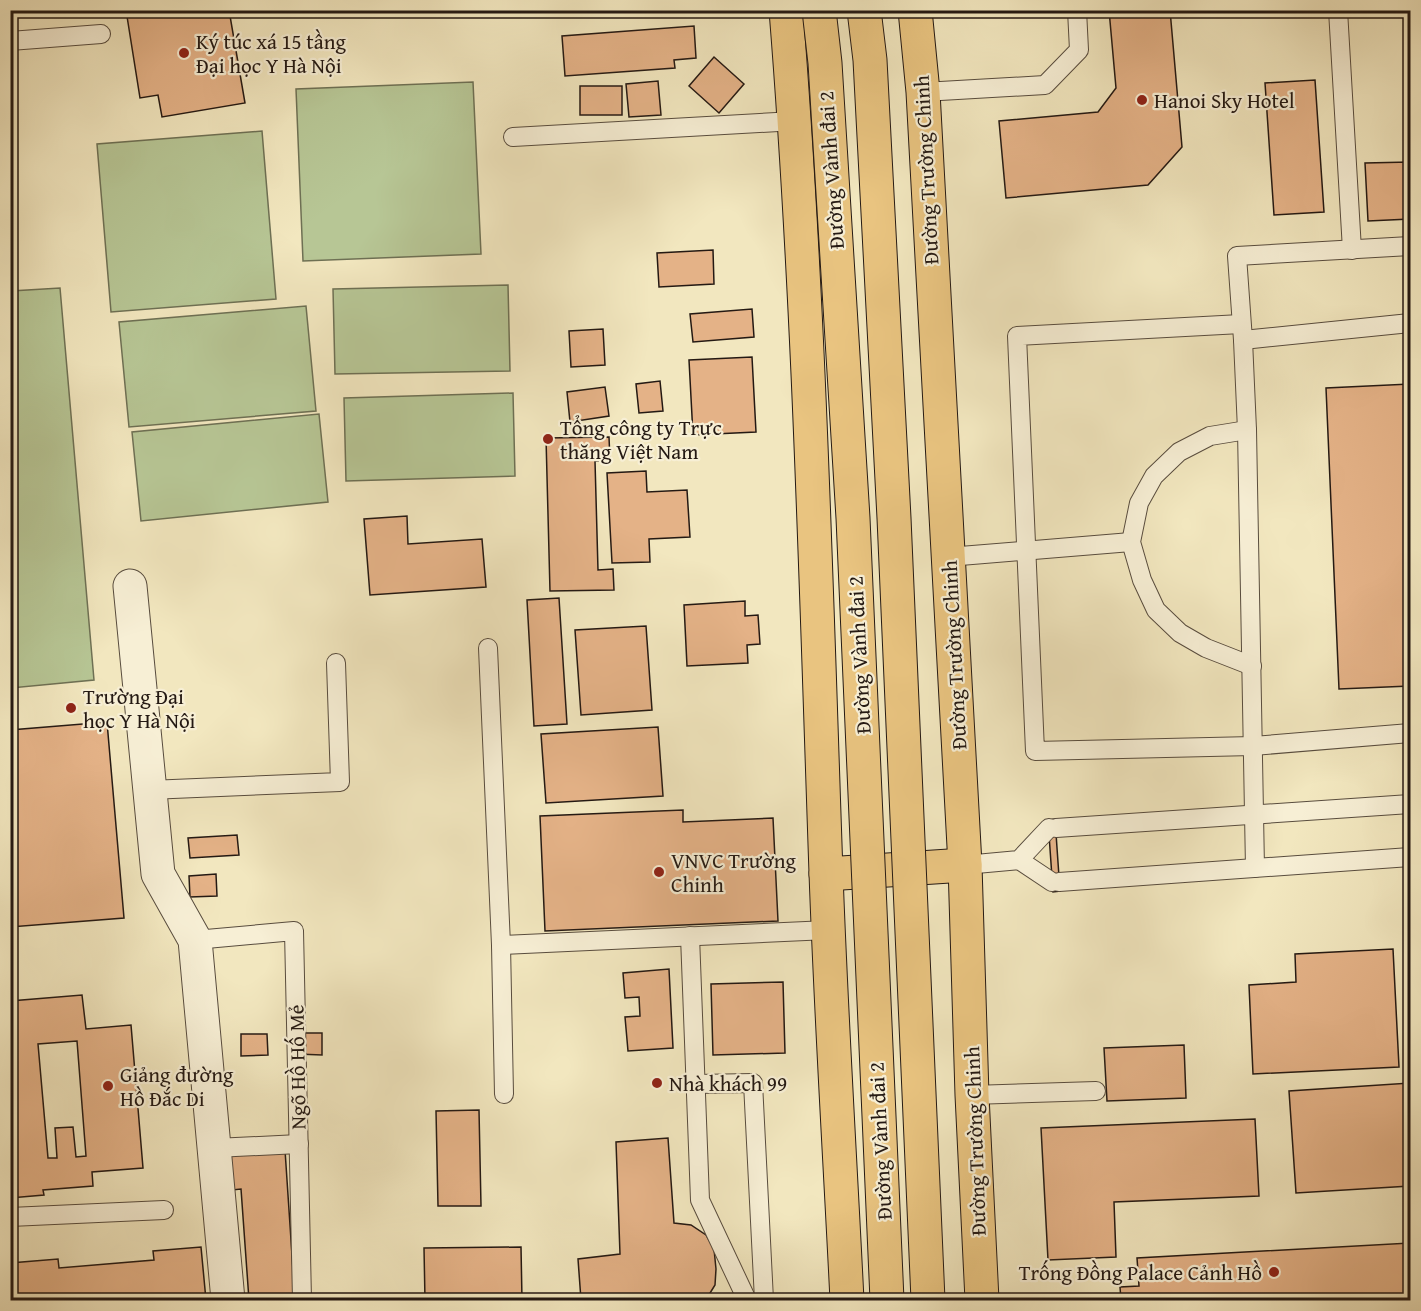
<svg xmlns="http://www.w3.org/2000/svg" width="1421" height="1311" viewBox="0 0 1421 1311" font-family="'Gentium Book Plus',serif">
<style>
.green{fill:#b7c695;stroke:#6e7054;stroke-width:1.5}
.building{fill:#e4b287;stroke:#241913;stroke-width:1.5;fill-rule:evenodd}
.lines{fill:none;stroke-linecap:round;stroke-linejoin:round}
.lane-casing{stroke:#584c3e;stroke-width:20}
.street-casing{stroke:#584c3e;stroke-width:35}
.primary-casing{stroke:#241913;stroke-width:35}
.lane{stroke:#f7efd5;stroke-width:18}
.street{stroke:#f7efd5;stroke-width:33}
.primary{stroke:#e9c480;stroke-width:33}
.highway-bridge-casing{stroke:#241913;stroke-width:35;stroke-linecap:butt}
.highway-bridge{stroke:#e9c480;stroke-width:33}
.poi-dot{fill:#8f2418;stroke:#f7efd5;stroke-width:2}
.labels{text-anchor:middle;dominant-baseline:central;stroke-width:4.5;stroke-linejoin:round;paint-order:stroke}
.poi-label{font-size:21px;fill:#241913;stroke:#f7efd5;text-anchor:start}
.street-label{font-size:21px;fill:#241913;stroke:#f7efd5}
</style>
<rect width="100%" height="100%" fill="#f2e7bf"/>
<filter id="stains"><feTurbulence type="fractalNoise" baseFrequency=".00333" numOctaves="4"/><feColorMatrix values="0 0 0 0 .2 0 0 0 0 .09 0 0 0 0 .02 0 0 0 .5 -.17"/></filter>
<radialGradient id="worn" r=".72"><stop offset=".6" stop-color="#630" stop-opacity="0"/><stop offset="1" stop-color="#630" stop-opacity=".3"/></radialGradient>
<!-- green -->
<g class="green">
<polygon points="473,82 481,254 303,261 296,89"/>
<polygon points="262,131 276,299 111,312 97,144"/>
<polygon points="508,285 510,371 335,374 333,289"/>
<polygon points="60,288 94,680 11,688 11,291"/>
<polygon points="306,306 316,411 129,427 119,322"/>
<polygon points="513,393 515,476 346,481 344,398"/>
<polygon points="319,414 328,502 141,521 132,432"/>
</g>
<!-- building -->
<g class="building">
<polygon points="126,10 229,10 245,103 162,117 158,95 140,98"/>
<polygon points="1109,10 1170,10 1182,147 1148,185 1006,198 999,121 1098,112 1116,88"/>
<polygon points="694,26 696,58 674,60 675,68 565,76 562,36"/>
<polygon points="714,57 744,84 719,113 689,86"/>
<polygon points="1315,80 1324,212 1274,215 1265,83"/>
<polygon points="658,81 661,115 629,117 626,84"/>
<rect x="580" y="86" width="42" height="29"/>
<polygon points="1410,162 1410,219 1368,221 1365,163"/>
<polygon points="713,250 714,284 659,287 657,253"/>
<polygon points="752,309 754,337 693,342 690,314"/>
<polygon points="603,329 605,365 571,367 569,331"/>
<polygon points="752,357 756,432 693,435 689,360"/>
<polygon points="660,381 663,411 639,413 636,384"/>
<polygon points="1410,384 1410,686 1339,689 1326,388"/>
<polygon points="605,387 609,416 570,422 567,392"/>
<polygon points="609,437 610,460 595,461 598,570 613,569 614,590 550,591 546,438"/>
<polygon points="646,471 647,492 687,490 690,537 649,539 650,562 612,563 607,473"/>
<polygon points="407,516 408,544 482,539 486,587 370,595 364,519"/>
<polygon points="559,598 567,724 534,726 527,600"/>
<polygon points="745,601 745,616 758,615 760,644 747,645 748,663 687,666 684,605"/>
<polygon points="646,626 652,710 581,715 575,630"/>
<polygon points="107,722 124,918 10,927 10,730"/>
<polygon points="658,727 663,796 546,803 541,734"/>
<polygon points="683,810 683,822 773,818 778,921 545,931 540,816"/>
<polygon points="1055,819 1060,891 1053,892 1048,820"/>
<polygon points="237,835 239,855 190,858 188,838"/>
<polygon points="216,874 217,896 190,897 189,876"/>
<polygon points="1393,949 1399,1067 1253,1074 1249,985 1296,982 1295,954"/>
<polygon points="669,969 673,1048 628,1051 625,1017 640,1016 639,997 625,998 623,973"/>
<polygon points="783,982 785,1053 713,1055 711,984"/>
<path d="M82 995 86 1029 131 1025 143 1168 92 1172 93 1186 43 1190 44 1195 10 1198V1001ZM77 1041 86 1156 76 1157 73 1127 55 1128 57 1158H48L38 1044Z"/>
<polygon points="296,1033 322,1033 322,1055 297,1054"/>
<polygon points="241,1034 267,1034 268,1055 241,1056"/>
<polygon points="1184,1045 1186,1098 1107,1101 1104,1048"/>
<polygon points="1410,1083 1410,1186 1296,1193 1289,1091"/>
<polygon points="479,1110 481,1206 438,1206 436,1111"/>
<polygon points="1255,1119 1259,1196 1114,1202 1116,1257 1048,1260 1041,1128"/>
<polygon points="668,1138 674,1223 691,1225 706,1235 714,1249 716,1269 715,1285 707,1298 709,1300 581,1300 578,1259 620,1254 616,1142"/>
<polygon points="285,1150 295,1300 249,1300 241,1189 232,1190 229,1154"/>
<polygon points="1410,1243 1410,1300 1121,1300 1120,1287 1139,1286 1137,1258"/>
<polygon points="201,1247 206,1300 10,1300 10,1263 58,1259 59,1268 154,1260 153,1251"/>
<polygon points="521,1247 522,1300 425,1300 424,1248"/>
</g>
<g class="lines">
<defs>
<g id="lane">
<polyline points="1338,10 1352,250"/>
<polyline points="10,41 101,34"/>
<polyline points="923,92 1045,85 1079,50 1077,10"/>
<polyline points="513,137 795,121"/>
<polyline points="1241,324 1017,336 1035,751 1253,746 1410,733"/>
<polyline points="1243,340 1410,323"/>
<polyline points="1247,430 1210,436 1179,452 1154,476 1139,503 1131,542 1142,580 1156,610 1180,633 1206,648 1252,666"/>
<polyline points="948,557 1131,542"/>
<polyline points="488,648 501,945 504,1094"/>
<polyline points="149,790 340,782 336,663"/>
<polyline points="1056,828 1410,804"/>
<polyline points="1019,860 1052,882"/>
<polyline points="965,865 1019,860 1049,828"/>
<polyline points="1255,868 1247,430 1243,340 1237,256 1410,246"/>
<polyline points="1059,882 1410,857"/>
<polyline points="690,936 700,1200 747,1300"/>
<polyline points="195,940 294,931 302,1300"/>
<polyline points="501,945 828,930"/>
<polyline points="695,1084 753,1083 764,1300"/>
<polyline points="972,1095 1096,1091"/>
<polyline points="215,1148 299,1144"/>
<polyline points="10,1217 164,1210"/>
</g>
<polyline id="street" points="130,586 158,874 195,940 228,1300"/>
<g id="primary">
<path d="M786 10C809 297 816 585 826 873 831 1015 840 1158 847 1300"/>
<polyline points="915,10 923,92 965,865 972,1095 982,1300"/>
<polyline points="826,874 965,865"/>
</g>
</defs>
<!-- lane casing -->
<use href="#lane" class="lane-casing"/>
<!-- street casing -->
<use href="#street" class="street-casing"/>
<!-- primary casing -->
<use href="#primary" class="primary-casing"/>
<!-- lane -->
<use href="#lane" class="lane"/>
<!-- street -->
<use href="#street" class="street"/>
<!-- primary -->
<use href="#primary" class="primary"/>
<defs>
<g id="highway-bridge">
<polyline points="819,10 825,63 853,518 887,1300"/>
<polyline points="864,10 870,60 894,518 928,1300"/>
</g>
</defs>
<!-- highway-bridge casing -->
<use href="#highway-bridge" class="highway-bridge-casing"/>
<!-- highway-bridge -->
<use href="#highway-bridge" class="highway-bridge"/>
</g>
<!-- markers -->
<g class="poi-dot">
<circle cx="184" cy="53" r="6"/>
<circle cx="1142" cy="100" r="6"/>
<circle cx="548" cy="439" r="6"/>
<circle cx="71" cy="708" r="6"/>
<circle cx="659" cy="872" r="6"/>
<circle cx="657" cy="1083" r="6"/>
<circle cx="108" cy="1086" r="6"/>
<circle cx="1274" cy="1272" r="6"/>
</g>
<g class="labels">
<!-- poi labels -->
<g class="poi-label">
<text x="196" y="41">Ký túc xá 15 tầng<tspan x="196" dy="24">Đại học Y Hà Nội</tspan></text>
<text x="1154" y="100">Hanoi Sky Hotel</text>
<text x="560" y="427">Tổng công ty Trực<tspan x="560" dy="24">thăng Việt Nam</tspan></text>
<text x="83" y="696">Trường Đại<tspan x="83" dy="24">học Y Hà Nội</tspan></text>
<text x="671" y="860">VNVC Trường<tspan x="671" dy="24">Chinh</tspan></text>
<text x="120" y="1074">Giảng đường<tspan x="120" dy="24">Hồ Đắc Di</tspan></text>
<text x="669" y="1083">Nhà khách 99</text>
<text x="1262" y="1272" text-anchor="end">Trống Đồng Palace Cảnh Hồ</text>
</g>
<!-- street labels -->
<g class="street-label">
<text transform="translate(831 170) rotate(-94)">Đường Vành đai 2</text>
<text transform="translate(926 170) rotate(-93)">Đường Trường Chinh</text>
<text transform="translate(859 655) rotate(-93)">Đường Vành đai 2</text>
<text transform="translate(954 655) rotate(-93)">Đường Trường Chinh</text>
<text transform="translate(297 1067) rotate(-91)">Ngõ Hồ Hố Mẻ</text>
<text transform="translate(880 1141) rotate(-93)">Đường Vành đai 2</text>
<text transform="translate(975 1141) rotate(-92)">Đường Trường Chinh</text>
</g>
</g>
<!-- margin -->
<rect width="1421" height="1311" fill="none" stroke="#f2e7bf" stroke-width="36"/>
<rect x="12" y="12" width="1397" height="1287" fill="none" stroke="#241913" stroke-width="3"/>
<rect x="18" y="18" width="1385" height="1275" fill="none" stroke="#241913" stroke-width="1.5"/>
<rect width="100%" height="100%" filter="url(#stains)"/>
<rect width="100%" height="100%" fill="url(#worn)"/>
</svg>
